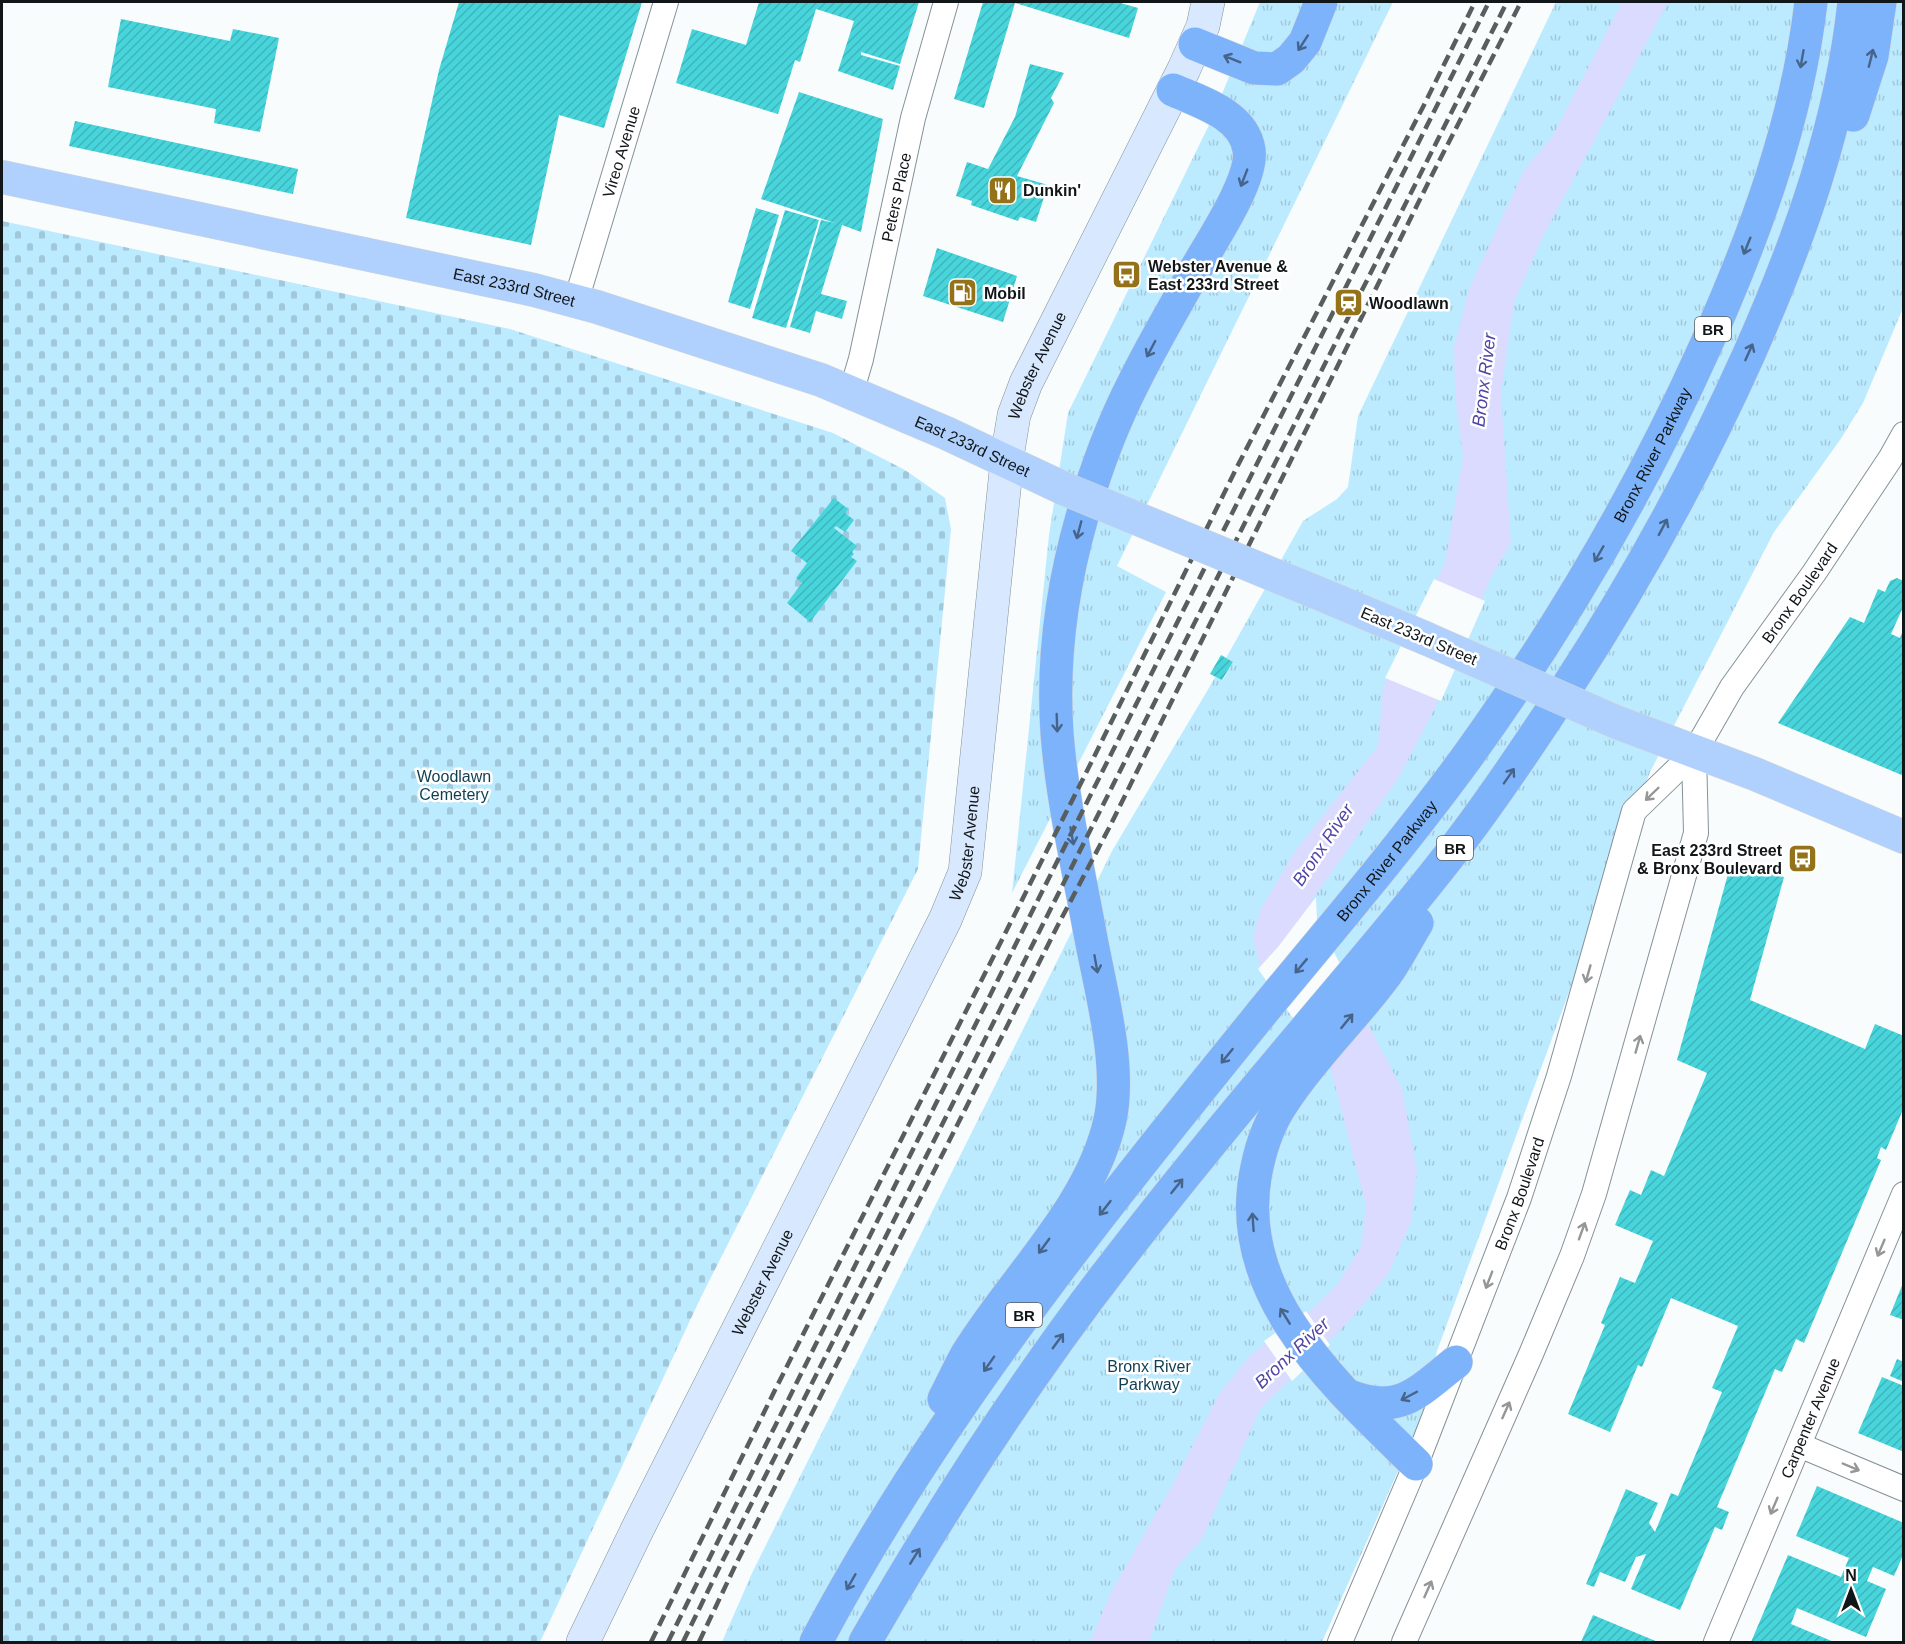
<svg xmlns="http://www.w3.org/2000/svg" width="1905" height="1644" viewBox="0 0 1905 1644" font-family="Helvetica,sans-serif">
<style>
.cemetery{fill:url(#cemetery-stones)}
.park{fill:url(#park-tufts)}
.water{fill:#dadbfe}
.pier{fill:#f9fcfd}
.building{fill:url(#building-hatch)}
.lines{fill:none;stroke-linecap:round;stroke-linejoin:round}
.minor-casing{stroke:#849298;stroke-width:26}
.secondary-casing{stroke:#849298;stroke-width:34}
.primary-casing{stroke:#d4d5d5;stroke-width:34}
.motorway-casing{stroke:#d4d5d5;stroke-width:34}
.minor{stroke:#fff;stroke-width:24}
.secondary{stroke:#d8e8fe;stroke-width:33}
.primary{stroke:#b0d1fd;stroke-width:33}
.motorway{stroke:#7cb3fb;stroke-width:33}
.rail{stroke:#585d5e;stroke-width:4.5;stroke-dasharray:12 6;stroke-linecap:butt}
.primary-bridge-casing{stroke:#d4d5d5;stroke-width:34;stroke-linecap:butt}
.primary-bridge{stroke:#b0d1fd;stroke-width:33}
.oneway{stroke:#46648a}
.oneway2{stroke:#949697}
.labels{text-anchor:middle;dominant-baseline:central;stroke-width:5;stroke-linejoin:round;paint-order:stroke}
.shield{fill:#fff;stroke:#585c5d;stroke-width:1.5}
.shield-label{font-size:15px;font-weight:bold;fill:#111618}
.street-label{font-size:16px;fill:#111618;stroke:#fff}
.poi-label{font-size:16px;font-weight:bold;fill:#111618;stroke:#fff;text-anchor:start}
.park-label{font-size:16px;fill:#0d3e51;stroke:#fff}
.water-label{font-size:18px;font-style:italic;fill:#5045a4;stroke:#fff}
</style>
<defs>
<pattern id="cemetery-stones" width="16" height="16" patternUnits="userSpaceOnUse" patternTransform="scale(1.5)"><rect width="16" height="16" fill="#bceaff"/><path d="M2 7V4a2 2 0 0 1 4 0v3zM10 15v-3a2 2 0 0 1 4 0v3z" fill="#a1c8da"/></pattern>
<pattern id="park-tufts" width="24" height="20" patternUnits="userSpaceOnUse" patternTransform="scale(1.5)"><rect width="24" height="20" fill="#bceaff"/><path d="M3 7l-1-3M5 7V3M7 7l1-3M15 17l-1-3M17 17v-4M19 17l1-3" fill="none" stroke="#a1c8da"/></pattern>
<pattern id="building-hatch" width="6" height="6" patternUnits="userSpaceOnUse" patternTransform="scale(1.5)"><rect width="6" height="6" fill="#47d5db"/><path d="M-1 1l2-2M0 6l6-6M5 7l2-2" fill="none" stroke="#3db6bb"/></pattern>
</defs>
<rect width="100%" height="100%" fill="#f9fcfd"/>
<!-- cemetery -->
<polygon class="cemetery" points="2,221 510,329 833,433 905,470 945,498 951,529 918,869 701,1297 540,1642 2,1642"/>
<!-- park -->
<g class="park">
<polygon points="1260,2 1393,2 1117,566 1166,592 1012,893 1049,535 1068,413 1210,123"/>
<polygon points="1556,2 1903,2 1903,308 1863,403 1840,440 1774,532 1650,772 1437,1351 1423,1415 1322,1642 722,1642 752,1573 1112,851 1216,676 1223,680 1233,662 1226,658 1303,521 1337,499 1348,487 1358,416"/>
</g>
<!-- water -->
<polygon class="water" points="1622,2 1668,2 1543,236 1514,302 1501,394 1511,543 1491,577 1435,708 1397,780 1312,900 1314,921 1402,1089 1417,1170 1411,1222 1388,1274 1352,1318 1260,1409 1202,1539 1175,1569 1149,1642 1090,1642 1111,1592 1173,1484 1219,1394 1251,1354 1309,1312 1337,1285 1361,1247 1366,1205 1330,1066 1261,969 1253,938 1260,910 1295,851 1378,746 1383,688 1445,563 1463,457 1455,394 1454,347 1469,289 1524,170 1552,137"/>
<!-- pier -->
<g class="pier">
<polygon points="1434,579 1485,601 1441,701 1385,678"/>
<polygon points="1316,897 1317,920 1366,1013 1325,1063 1258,969 1278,947"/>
<polygon points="1306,1311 1330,1345 1292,1381 1264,1341"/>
</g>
<!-- building -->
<g class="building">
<polygon points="459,2 642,2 604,128 559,115 531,245 406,218 439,70"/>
<polygon points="759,2 919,2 900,64 861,52 861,55 900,66 893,90 838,71 854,21 816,9 800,62 795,60 778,114 676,83 692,29 746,45"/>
<polygon points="983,2 1117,2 1138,8 1129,38 1015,3 984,108 954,99"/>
<polygon points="121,19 230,41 233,29 279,38 260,132 214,123 216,109 108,87"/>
<polygon points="1030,64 1064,73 1051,98 1054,103 1017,176 1048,185 1036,222 1020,217 1018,221 971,205 972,201 956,196 967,162 988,169 1015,117"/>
<polygon points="799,92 883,119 861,232 842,225 821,294 847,301 842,319 816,311 810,333 790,327 821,220 835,223 761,199"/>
<polygon points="75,121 298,169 293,194 69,146"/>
<polygon points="756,208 779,215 750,309 728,302"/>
<polygon points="785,210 819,220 786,328 752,318"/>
<polygon points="937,248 1017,276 1003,322 923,296"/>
<polygon points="834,498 848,509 845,513 854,520 845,532 836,526 834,528 857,546 852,552 854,554 851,557 857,561 810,622 787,603 802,583 796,578 807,563 791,551"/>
<polygon points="1897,578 1904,581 1904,605 1891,634 1900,638 1904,628 1904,776 1778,723 1850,617 1864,623 1878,589 1885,592 1890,581"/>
<polygon points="1221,655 1233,662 1222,680 1210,674"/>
<polygon points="1731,863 1784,877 1750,1000 1865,1049 1875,1024 1904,1036 1904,1107 1886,1150 1881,1147 1877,1158 1881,1160 1804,1343 1796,1339 1782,1372 1775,1369 1717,1507 1729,1512 1722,1530 1715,1527 1680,1610 1631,1589 1646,1554 1636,1557 1625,1582 1600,1572 1594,1587 1586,1584 1626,1489 1658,1503 1649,1523 1655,1532 1671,1493 1678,1496 1722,1392 1712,1388 1738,1326 1671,1298 1642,1367 1638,1365 1610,1432 1568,1414 1605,1325 1601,1323 1620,1277 1635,1283 1653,1241 1615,1225 1630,1190 1641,1195 1651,1170 1664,1176 1707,1073 1677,1060"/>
<polygon points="1903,1283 1904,1283 1904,1320 1890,1315"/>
<polygon points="1897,1359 1904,1362 1904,1382 1890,1376"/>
<polygon points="1882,1377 1904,1386 1904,1452 1858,1433"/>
<polygon points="1817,1486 1904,1523 1904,1553 1894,1576 1873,1567 1867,1581 1886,1589 1866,1637 1797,1608 1791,1624 1834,1642 1751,1642 1788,1555 1841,1577 1849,1558 1796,1536"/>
<polygon points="1593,1615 1658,1642 1581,1642"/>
</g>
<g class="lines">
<defs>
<g id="minor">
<path id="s1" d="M576 301 666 2"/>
<path id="s2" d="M851 393 861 359 913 118 946 2"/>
<polyline points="1799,1445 1904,1489"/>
<path id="s3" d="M1340 1642 1416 1464 1519 1198 1559 1076 1634 811 1694 753 1732 687 1814 573 1890 459 1904 434"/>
<polyline points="1404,1642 1531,1354 1572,1256 1594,1194 1696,833 1694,753"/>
<path id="s4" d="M1716 1642 1904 1194"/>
</g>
<g id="secondary">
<path id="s5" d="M583 1642 637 1530 945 920 965 872 1008 451 1014 415 1026 383 1184 69 1203 26 1208 2"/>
</g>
<g id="primary">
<path id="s6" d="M2 177 534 290 597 307 821 380 946 433 1065 489"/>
<polyline points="1330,598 1425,638"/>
<polyline points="1616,722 1755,774 1904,837"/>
</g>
<g id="motorway">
<polyline points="1195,44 1254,68 1277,69 1291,59 1305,42 1321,2"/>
<polyline points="1853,115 1872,56 1880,2"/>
<path d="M1347 1395C1399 1416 1417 1393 1456 1362"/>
<path d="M944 1399C952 1384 959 1368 967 1354 1013 1279 1091 1207 1110 1120 1122 1064 1100 989 1090 933 1078 867 1062 800 1057 733 1052 661 1062 587 1082 517 1095 471 1112 425 1134 382 1152 345 1173 310 1193 274 1208 246 1254 180 1249 150 1244 115 1201 102 1173 90"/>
<path d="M1416 1464C1336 1386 1229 1292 1257 1167 1262 1143 1270 1121 1284 1101 1314 1055 1355 1017 1387 973 1398 958 1407 939 1417 923"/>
<path id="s7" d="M816 1642C936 1415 1099 1214 1260 1015 1330 930 1402 846 1467 757 1560 628 1641 490 1706 345 1755 235 1797 122 1811 2"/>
<path d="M865 1642C941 1510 1023 1382 1117 1261 1174 1187 1234 1114 1295 1042 1351 975 1409 909 1462 839 1499 790 1533 739 1567 687 1636 581 1697 470 1749 354 1799 241 1841 125 1854 2"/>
</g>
</defs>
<!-- minor casing -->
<use href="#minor" class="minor-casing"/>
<!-- secondary casing -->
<use href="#secondary" class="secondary-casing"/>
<!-- primary casing -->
<use href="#primary" class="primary-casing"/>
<!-- motorway casing -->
<use href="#motorway" class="motorway-casing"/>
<!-- minor -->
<use href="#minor" class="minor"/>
<!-- secondary -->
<use href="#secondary" class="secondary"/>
<!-- primary -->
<use href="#primary" class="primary"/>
<!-- motorway -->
<use href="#motorway" class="motorway"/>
<!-- rail -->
<g class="rail">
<polyline points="651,1642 775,1390 1092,761 1237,467 1423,107 1475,2"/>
<path d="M668 1642C939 1094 1215 548 1489 2"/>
<polyline points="683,1642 723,1560 1507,2"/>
<polyline points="699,1642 736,1564 1058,925 1109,828 1433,173 1521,2"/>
</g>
<defs>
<g id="primary-bridge">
<polyline points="1065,489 1330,598"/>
<polyline points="1425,638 1616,722"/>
</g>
</defs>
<!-- primary-bridge casing -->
<use href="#primary-bridge" class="primary-bridge-casing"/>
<!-- primary-bridge -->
<use href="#primary-bridge" class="primary-bridge"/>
</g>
<!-- one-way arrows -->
<defs><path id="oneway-shaft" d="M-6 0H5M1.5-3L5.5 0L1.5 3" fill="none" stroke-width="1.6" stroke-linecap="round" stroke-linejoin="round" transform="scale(1.5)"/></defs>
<g class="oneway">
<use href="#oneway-shaft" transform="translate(1303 43) rotate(123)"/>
<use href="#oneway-shaft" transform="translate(1871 58) rotate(-76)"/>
<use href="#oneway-shaft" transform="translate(1232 59) rotate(-158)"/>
<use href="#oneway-shaft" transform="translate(1802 59) rotate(100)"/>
<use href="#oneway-shaft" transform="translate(1244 178) rotate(111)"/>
<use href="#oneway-shaft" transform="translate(1747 246) rotate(112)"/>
<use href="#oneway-shaft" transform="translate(1151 349) rotate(118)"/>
<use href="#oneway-shaft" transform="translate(1749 352) rotate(-66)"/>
<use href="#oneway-shaft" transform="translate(1663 527) rotate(-62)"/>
<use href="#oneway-shaft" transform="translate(1079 530) rotate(105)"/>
<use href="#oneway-shaft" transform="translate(1599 554) rotate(120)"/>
<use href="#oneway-shaft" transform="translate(1057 723) rotate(88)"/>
<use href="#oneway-shaft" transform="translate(1509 776) rotate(-55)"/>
<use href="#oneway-shaft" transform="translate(1072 836) rotate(80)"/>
<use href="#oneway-shaft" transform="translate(1096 964) rotate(80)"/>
<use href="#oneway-shaft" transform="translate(1301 966) rotate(130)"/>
<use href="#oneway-shaft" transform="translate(1347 1021) rotate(-51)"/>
<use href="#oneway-shaft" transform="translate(1227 1056) rotate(129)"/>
<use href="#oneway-shaft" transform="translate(1177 1186) rotate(-51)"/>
<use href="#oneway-shaft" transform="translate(1105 1208) rotate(128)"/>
<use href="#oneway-shaft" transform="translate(1253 1222) rotate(-94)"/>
<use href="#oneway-shaft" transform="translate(1044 1246) rotate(126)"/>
<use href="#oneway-shaft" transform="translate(1285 1316) rotate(-122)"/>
<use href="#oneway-shaft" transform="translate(1058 1341) rotate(-54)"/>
<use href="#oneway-shaft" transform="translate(989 1364) rotate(125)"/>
<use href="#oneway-shaft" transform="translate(1409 1396) rotate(152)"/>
<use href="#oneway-shaft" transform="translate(915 1556) rotate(-58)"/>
<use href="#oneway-shaft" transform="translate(851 1582) rotate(120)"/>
</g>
<g class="oneway2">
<use href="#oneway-shaft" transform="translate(1652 794) rotate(136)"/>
<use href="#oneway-shaft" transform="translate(1588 974) rotate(106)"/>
<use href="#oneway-shaft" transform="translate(1638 1044) rotate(-74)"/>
<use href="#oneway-shaft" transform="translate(1582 1231) rotate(-70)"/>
<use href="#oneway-shaft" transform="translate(1881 1248) rotate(113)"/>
<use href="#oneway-shaft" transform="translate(1489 1280) rotate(111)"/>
<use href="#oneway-shaft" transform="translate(1506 1410) rotate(-66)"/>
<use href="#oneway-shaft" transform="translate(1851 1467) rotate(23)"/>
<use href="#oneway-shaft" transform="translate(1774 1506) rotate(113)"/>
<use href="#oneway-shaft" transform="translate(1428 1589) rotate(-66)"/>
</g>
<!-- icons -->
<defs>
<symbol id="restaurant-square" viewBox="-11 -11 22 22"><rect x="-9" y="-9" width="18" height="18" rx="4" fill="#937219" stroke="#fff"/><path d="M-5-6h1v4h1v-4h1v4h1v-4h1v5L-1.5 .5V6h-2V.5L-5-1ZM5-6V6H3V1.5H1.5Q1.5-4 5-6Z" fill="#fff"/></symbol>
<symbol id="bus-square" viewBox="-11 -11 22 22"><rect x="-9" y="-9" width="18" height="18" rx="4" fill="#937219" stroke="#fff"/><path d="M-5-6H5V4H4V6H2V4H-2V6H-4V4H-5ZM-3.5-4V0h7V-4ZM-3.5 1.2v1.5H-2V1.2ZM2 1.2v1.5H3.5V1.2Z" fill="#fff"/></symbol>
<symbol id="fuel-square" viewBox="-11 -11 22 22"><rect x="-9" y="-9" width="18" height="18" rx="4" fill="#937219" stroke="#fff"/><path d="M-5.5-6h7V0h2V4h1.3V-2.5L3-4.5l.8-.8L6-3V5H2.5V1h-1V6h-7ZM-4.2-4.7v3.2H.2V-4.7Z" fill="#fff"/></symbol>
<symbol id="station-square" viewBox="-11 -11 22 22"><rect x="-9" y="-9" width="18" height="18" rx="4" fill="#937219" stroke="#fff"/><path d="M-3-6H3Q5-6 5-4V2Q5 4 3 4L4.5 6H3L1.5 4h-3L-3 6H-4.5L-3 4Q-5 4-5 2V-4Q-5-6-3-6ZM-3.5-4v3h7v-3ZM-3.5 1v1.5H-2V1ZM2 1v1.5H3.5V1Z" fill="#fff"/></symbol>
</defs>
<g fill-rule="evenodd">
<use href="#restaurant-square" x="986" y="174" width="33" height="33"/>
<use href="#bus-square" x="1110" y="258" width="33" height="33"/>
<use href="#fuel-square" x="946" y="276" width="33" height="33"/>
<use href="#station-square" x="1332" y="286" width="33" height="33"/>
<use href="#bus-square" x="1786" y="842" width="33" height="33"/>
</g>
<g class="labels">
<!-- shield labels -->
<g class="shield">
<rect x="1695" y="317" width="36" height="24" rx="4.5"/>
<rect x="1437" y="836" width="36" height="24" rx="4.5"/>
<rect x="1006" y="1303" width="36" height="24" rx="4.5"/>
</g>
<g class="shield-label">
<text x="1713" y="329">BR</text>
<text x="1455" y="848">BR</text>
<text x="1024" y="1315">BR</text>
</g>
<!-- street labels -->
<g class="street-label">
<text stroke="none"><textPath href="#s1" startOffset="156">Vireo Avenue</textPath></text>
<text stroke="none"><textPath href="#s2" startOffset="201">Peters Place</textPath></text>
<text stroke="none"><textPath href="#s6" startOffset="524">East 233rd Street</textPath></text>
<text stroke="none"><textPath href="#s5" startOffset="1374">Webster Avenue</textPath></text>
<text stroke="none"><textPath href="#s6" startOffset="1010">East 233rd Street</textPath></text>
<text stroke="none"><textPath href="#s7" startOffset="1455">Bronx River Parkway</textPath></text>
<text stroke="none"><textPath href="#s3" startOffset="1158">Bronx Boulevard</textPath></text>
<text transform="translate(1419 636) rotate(23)">East 233rd Street</text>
<text stroke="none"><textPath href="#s5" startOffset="888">Webster Avenue</textPath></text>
<text stroke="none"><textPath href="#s7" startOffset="969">Bronx River Parkway</textPath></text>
<text stroke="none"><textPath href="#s3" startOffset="483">Bronx Boulevard</textPath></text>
<text stroke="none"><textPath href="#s5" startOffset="402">Webster Avenue</textPath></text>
<text stroke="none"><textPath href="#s4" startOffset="243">Carpenter Avenue</textPath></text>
</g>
<!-- poi labels -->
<g class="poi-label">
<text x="1023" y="190">Dunkin'</text>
<text x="1148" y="266">Webster Avenue &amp;<tspan x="1148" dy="18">East 233rd Street</tspan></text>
<text x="984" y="293">Mobil</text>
<text x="1369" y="303">Woodlawn</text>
<text x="1782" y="850" text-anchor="end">East 233rd Street<tspan x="1782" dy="18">&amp; Bronx Boulevard</tspan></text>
</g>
<!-- park labels -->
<g class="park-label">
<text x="454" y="776">Woodlawn<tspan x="454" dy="18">Cemetery</tspan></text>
<text x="1149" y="1366">Bronx River<tspan x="1149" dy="18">Parkway</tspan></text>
</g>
<!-- water labels -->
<g class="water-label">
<text transform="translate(1484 380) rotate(-83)">Bronx River</text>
<text transform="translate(1323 845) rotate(-56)">Bronx River</text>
<text transform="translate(1292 1353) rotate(-43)">Bronx River</text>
</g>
</g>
<!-- border -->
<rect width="1905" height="1644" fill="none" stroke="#111618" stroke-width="6"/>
<!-- north arrow -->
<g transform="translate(1851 1590)" stroke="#ffffff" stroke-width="4.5" paint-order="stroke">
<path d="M0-4.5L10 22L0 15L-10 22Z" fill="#111618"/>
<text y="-9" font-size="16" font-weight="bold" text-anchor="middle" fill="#111618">N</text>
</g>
</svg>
